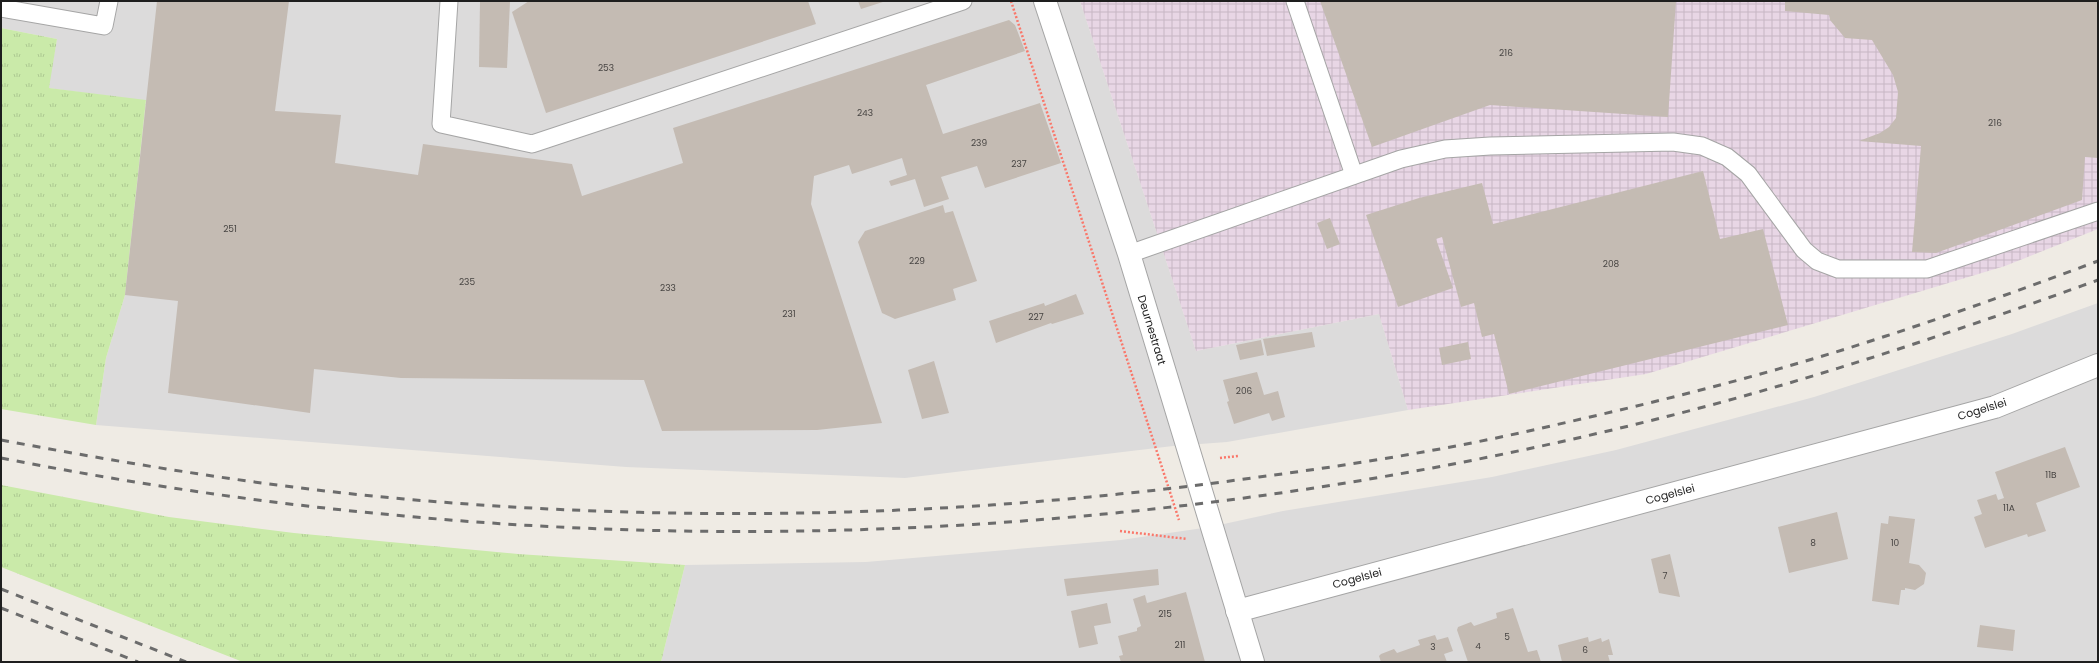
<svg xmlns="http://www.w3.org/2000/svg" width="2099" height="663" viewBox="0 0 2099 663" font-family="Poppins,sans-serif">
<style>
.residential{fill:#dcdbdb}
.industrial{fill:url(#industrial-grid)}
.grass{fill:url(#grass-tufts)}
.building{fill:#c4bbb3}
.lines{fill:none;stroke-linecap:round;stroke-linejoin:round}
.service-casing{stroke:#a5a5a5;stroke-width:19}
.minor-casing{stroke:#a5a5a5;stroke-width:24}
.tertiary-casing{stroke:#a5a5a5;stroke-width:24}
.path{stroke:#fa776a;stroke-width:2.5;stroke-dasharray:2 2;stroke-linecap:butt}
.service{stroke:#fff;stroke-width:17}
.minor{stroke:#fff;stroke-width:22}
.tertiary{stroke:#fff;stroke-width:22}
.rail{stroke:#6c6c6c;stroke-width:3;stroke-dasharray:8 8;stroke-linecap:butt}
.labels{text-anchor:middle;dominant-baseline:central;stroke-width:4;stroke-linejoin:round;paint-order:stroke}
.number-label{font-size:9px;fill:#484543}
.street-label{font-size:11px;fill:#1e1e1e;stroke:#fff}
</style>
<defs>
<pattern id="industrial-grid" width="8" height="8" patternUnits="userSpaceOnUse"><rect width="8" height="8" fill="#e8d6e5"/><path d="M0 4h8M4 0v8" fill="none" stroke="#c7b7c4"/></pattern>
<pattern id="grass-tufts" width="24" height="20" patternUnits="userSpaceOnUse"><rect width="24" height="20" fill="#caeaa9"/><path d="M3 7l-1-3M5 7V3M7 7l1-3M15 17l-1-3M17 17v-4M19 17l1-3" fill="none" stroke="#adc891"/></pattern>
</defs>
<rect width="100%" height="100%" fill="#efebe4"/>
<!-- residential -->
<g class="residential">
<polygon points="1,1 1080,1 1196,351 1379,314 1408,410 1227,442 1173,446 905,478 626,467 96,425 106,358 125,295 146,101 48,88 57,39 1,28"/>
<polygon points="2098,303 2098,662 661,662 685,565 866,562 1121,540 1210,527 1283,511 1492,477 1616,450 1814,397 2012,334"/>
</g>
<!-- industrial -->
<polygon class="industrial" points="1080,1 2098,1 2098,229 2005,266 1646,374 1408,410 1379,314 1196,351"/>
<!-- grass -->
<g class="grass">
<polygon points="1,28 57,39 49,88 146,100 125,295 106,358 96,425 1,409"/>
<polygon points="1,485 169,517 294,533 518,554 685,565 661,662 243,662 1,567"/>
</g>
<!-- building -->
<g class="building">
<polygon points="157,1 289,1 275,111 341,115 335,163 418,175 423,144 572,164 582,196 683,163 673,128 1009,20 1015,25 1025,51 926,85 943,134 1040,103 1061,163 985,188 977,166 941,177 949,199 924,207 915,179 891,186 889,181 907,175 902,158 852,174 849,165 814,176 811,204 882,423 817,430 662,431 644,380 401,378 314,369 310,413 168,393 178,301 125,295"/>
<polygon points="480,1 510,1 507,68 479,67"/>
<polygon points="529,1 808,1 816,24 546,113 512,12"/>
<polygon points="858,1 886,1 861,9"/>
<polygon points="1320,1 1676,1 1668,117 1490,105 1372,147"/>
<polygon points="1785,1 2098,1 2098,158 2085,157 2082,200 1936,253 1912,252 1921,146 1859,141 1880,133 1889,127 1896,118 1898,92 1893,75 1872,40 1845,38 1830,20 1829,15 1785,11"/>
<polygon points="1703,171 1720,239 1763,229 1788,325 1509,394 1494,334 1482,337 1474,303 1461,307 1442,237 1436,239 1453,288 1398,307 1366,215 1419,198 1482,183 1493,224"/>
<polygon points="943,205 945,213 953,211 977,281 953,289 956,300 895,319 882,313 858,242 865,231"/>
<polygon points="1330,218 1340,244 1327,249 1317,223"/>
<polygon points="1076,294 1084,314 1052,324 1051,323 996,343 989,321 1044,303 1045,306"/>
<polygon points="1312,332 1315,347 1267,356 1263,339"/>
<polygon points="1261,340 1264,355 1240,360 1236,345"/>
<polygon points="1468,342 1471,359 1442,365 1439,348"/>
<polygon points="934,361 949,413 922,419 908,370"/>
<polygon points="1257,372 1264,395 1278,391 1285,417 1272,421 1269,413 1234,424 1227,402 1229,401 1223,380"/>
<polygon points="2065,447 2080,487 2036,503 2046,531 2028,537 2027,534 1985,548 1974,517 1982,514 1977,500 1996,494 1998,500 2004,498 1995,472"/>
<polygon points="1837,512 1848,559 1789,573 1778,527"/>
<polygon points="1889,516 1915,519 1909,563 1919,565 1926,573 1924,584 1915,590 1905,588 1905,590 1901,590 1899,605 1872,601 1881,523 1888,524"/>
<polygon points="1670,554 1680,597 1659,593 1651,559"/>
<polygon points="1158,569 1159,585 1067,596 1064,579"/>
<polygon points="1186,592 1205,662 1121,662 1119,656 1123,655 1118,636 1137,631 1137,628 1141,626 1133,599 1145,595 1147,603"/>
<polygon points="1107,603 1111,623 1094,626 1098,644 1079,648 1071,611"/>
<polygon points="1513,608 1528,652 1537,650 1541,662 1468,662 1457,630 1458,627 1471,622 1474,626 1497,618 1496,613"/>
<polygon points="1980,625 2015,630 2013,651 1977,647"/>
<polygon points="1435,635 1437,640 1448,637 1453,651 1444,654 1447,662 1381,662 1379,656 1381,654 1394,649 1397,653 1420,645 1418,640"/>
<polygon points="1588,637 1589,642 1601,638 1602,642 1609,639 1613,655 1608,655 1610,662 1562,662 1558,645"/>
</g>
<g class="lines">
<defs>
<g id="service">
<polyline points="449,1 441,124 532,144 963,1"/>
<polyline points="1295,1 1354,175"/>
<polyline points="1,8 104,26 109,1"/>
<polyline points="1129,254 1401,159 1445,149 1490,146 1673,142 1702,146 1727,157 1748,174 1804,250 1817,261 1838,269 1927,269 2098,211"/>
</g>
<polyline id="minor" points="1237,611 1995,407 2098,365"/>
<polyline id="tertiary" points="1045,1 1129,254 1253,662"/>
</defs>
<!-- service casing -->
<use href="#service" class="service-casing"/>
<!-- minor casing -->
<use href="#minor" class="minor-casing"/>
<!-- tertiary casing -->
<use href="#tertiary" class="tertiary-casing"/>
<!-- path -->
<g class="path">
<polyline points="1011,1 1179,520"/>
<polyline points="1220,458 1238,456"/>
<polyline points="1120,531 1187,539"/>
</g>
<!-- service -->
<use href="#service" class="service"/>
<!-- minor -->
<use href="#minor" class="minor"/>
<!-- tertiary -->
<use href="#tertiary" class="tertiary"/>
<!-- rail -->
<g class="rail">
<path d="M1 440C135 465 268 487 404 499 689 524 976 517 1259 477 1358 464 1457 448 1555 425 1666 400 1777 372 1886 336 1957 313 2028 287 2098 261"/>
<path d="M1 458C134 484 269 504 404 516 824 555 1260 520 1669 416 1815 379 1957 331 2098 280"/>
<polyline points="1,589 186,662"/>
<polyline points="1,608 138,662"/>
</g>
</g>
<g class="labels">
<!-- number labels -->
<g class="number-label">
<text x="1506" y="53">216</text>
<text x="606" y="68">253</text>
<text x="865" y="113">243</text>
<text x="1995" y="123">216</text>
<text x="979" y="143">239</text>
<text x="1019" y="164">237</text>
<text x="230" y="229">251</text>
<text x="917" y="261">229</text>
<text x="1611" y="264">208</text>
<text x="467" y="282">235</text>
<text x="668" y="288">233</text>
<text x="789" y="314">231</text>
<text x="1036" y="317">227</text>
<text x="1244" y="391">206</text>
<text x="2051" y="475">11B</text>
<text x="2009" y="508">11A</text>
<text x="1813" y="543">8</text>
<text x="1895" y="543">10</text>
<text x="1665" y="576">7</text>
<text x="1165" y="614">215</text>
<text x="1507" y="637">5</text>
<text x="1180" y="645">211</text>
<text x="1478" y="646">4</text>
<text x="1433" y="647">3</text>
<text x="1585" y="650">6</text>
</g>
<!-- street labels -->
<g class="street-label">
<text transform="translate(1152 330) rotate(73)">Deurnestraat</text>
<text transform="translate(1982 409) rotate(-17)">Cogelslei</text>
<text transform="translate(1670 494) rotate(-15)">Cogelslei</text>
<text transform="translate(1357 578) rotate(-15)">Cogelslei</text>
</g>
</g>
<!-- border -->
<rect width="2099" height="663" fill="none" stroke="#1e1e1e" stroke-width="4"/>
</svg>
